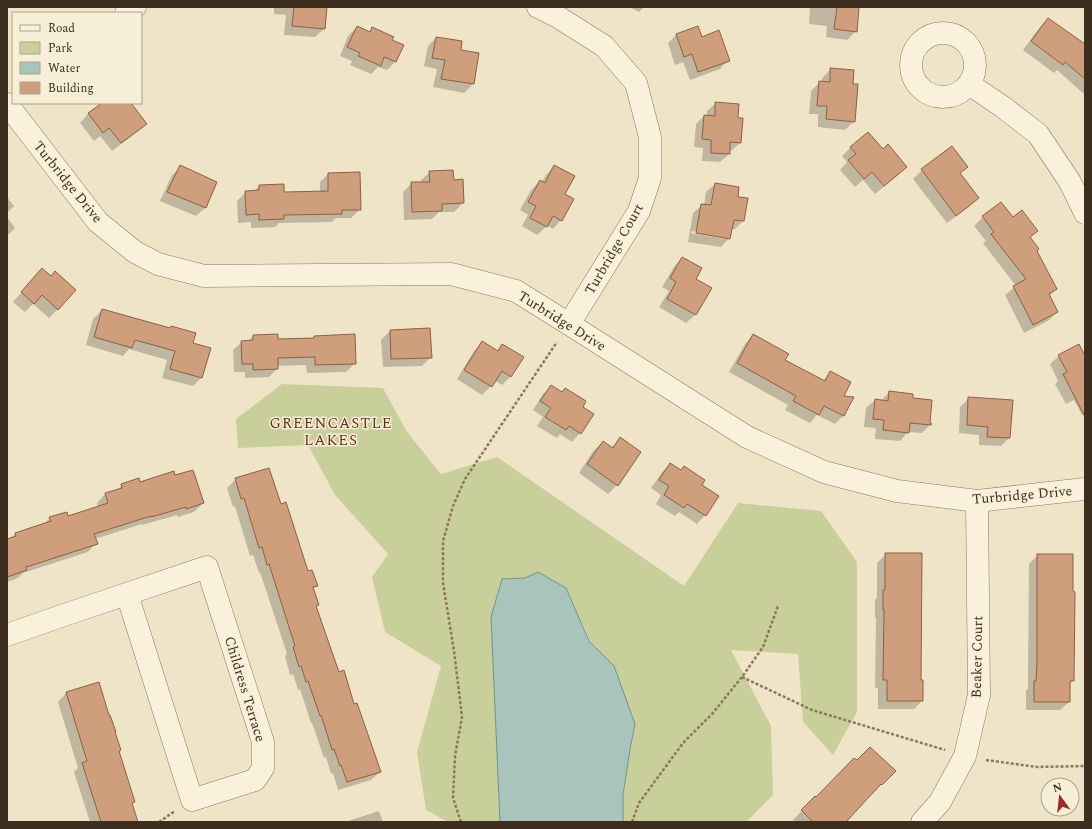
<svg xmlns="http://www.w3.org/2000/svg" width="1092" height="829" viewBox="0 0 1092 829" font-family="Spectral,serif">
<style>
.green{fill:#c9cf9b}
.water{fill:#a9c4bc;stroke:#6f938a}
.shadow{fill:#0003;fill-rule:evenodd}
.building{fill:#cf9f7d;stroke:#8d5f41}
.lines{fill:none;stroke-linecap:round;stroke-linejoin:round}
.minor-casing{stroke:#8d765c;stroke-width:23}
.path{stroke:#8d765c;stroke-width:2.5;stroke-dasharray:3 2;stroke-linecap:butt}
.minor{stroke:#faf1dc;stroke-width:22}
.labels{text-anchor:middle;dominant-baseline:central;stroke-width:3;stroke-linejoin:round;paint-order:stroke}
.street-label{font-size:14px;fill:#3d2e20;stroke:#f7eed8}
.neighbourhood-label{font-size:15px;letter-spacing:1px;fill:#6b2e1e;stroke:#f7eed8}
</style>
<rect width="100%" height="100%" fill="#f0e4c8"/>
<!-- green -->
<polygon class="green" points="282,384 383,388 407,432 441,474 497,457 684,586 738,503 821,511 857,562 857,712 833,755 803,722 798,654 731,650 771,726 773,795 746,822 623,822 623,795 630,749 635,724 614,666 590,641 566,588 538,572 525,578 502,579 498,757 500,822 448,822 426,810 417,752 441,666 385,632 372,577 388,554 335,495 308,445 238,448 236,419"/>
<!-- water -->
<polygon class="water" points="538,572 566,588 589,641 614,666 635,724 630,749 623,795 623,822 500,822 491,617 502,579 525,578"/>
<!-- shadow -->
<g class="shadow">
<polygon points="274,7 326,7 324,29 315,37 284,35 286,15 274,14"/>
<polygon points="629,7 644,7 639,12"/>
<polygon points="810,7 850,7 856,31 847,40 826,37 827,26 809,24"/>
<polygon points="1048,19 1085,47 1085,95 1057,70 1054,73 1023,50 1040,27"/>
<polygon points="357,27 369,32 372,29 391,40 395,62 387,70 378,67 371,74 350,65 352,61 340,56 348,36"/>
<polygon points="676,35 701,38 728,60 720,69 690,80 683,62 675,65 668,43"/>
<polygon points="436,38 459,51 478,54 473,84 464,93 433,87 437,69 424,66 428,46"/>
<polygon points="831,69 852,85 854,121 845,130 818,127 818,114 809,114 811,91 820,82 822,82 822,78"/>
<polygon points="103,103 130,103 146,124 137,132 112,151 100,136 94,141 80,123 88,114"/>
<polygon points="716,103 737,118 740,143 731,151 729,151 729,154 720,162 702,161 703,148 694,147 696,124 704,116 707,116 707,111"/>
<polygon points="851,147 882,150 905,167 897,176 875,194 863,180 855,187 840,170 847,162 842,156"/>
<polygon points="952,148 967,167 959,174 978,198 969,207 947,223 913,179 922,170"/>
<polygon points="554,166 564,195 561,220 553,229 547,226 537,235 522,226 528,215 520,210 531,190 540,181 542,182 546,175"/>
<polygon points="181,167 216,182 205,208 196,216 160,201 172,175"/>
<polygon points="430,172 453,181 463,203 454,212 439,212 432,219 404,220 403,192 412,183 421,183 421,180"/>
<polygon points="328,174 360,209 351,218 336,218 332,222 279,223 275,227 251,228 251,222 238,223 237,201 246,192 254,192 259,186 283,193 320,192 320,182"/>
<path d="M715 184 737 198 743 221 735 229H731L729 238 721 247 688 242 693 213 702 205H704L706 192ZM692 231 724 237V239L691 233Z"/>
<polygon points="7,197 14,206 7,213"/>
<polygon points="7,217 15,228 7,236"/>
<polygon points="983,217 1013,219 1037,230 1029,238 1056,289 1049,296 1057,312 1048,321 1024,333 1005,295 1016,286 983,243 986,241 974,226"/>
<polygon points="682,258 695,279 711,288 695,315 686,323 659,307 669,291 662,287 674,267"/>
<polygon points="51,277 58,309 49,318 33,304 25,312 13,302 34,278"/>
<polygon points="102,310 192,343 210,349 201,378 193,386 162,378 167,360 129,349 123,356 86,345 93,319"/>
<polygon points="429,329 431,357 422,366 383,367 381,340 390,331"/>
<polygon points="753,335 784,361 822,381 831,373 842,397 853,398 843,416 835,424 817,415 810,423 785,410 788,405 729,372 745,344"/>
<polygon points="253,336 277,340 312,339 315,337 355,363 346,372 307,373 306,365 277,366 277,369 269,377 245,378 245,372 234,372 233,350 242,342 248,341"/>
<polygon points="482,343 497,351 502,345 511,376 502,385 494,380 491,386 482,395 457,379 474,351"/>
<polygon points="1059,356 1085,358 1085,413 1082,415 1074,400 1066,404 1055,384 1058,381 1050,364"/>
<polygon points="552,386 581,407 580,433 572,442 560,434 557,438 537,426 543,417 533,410 543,394"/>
<polygon points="889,392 912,399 930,425 922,433 908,432 900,441 875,439 876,428 864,427 866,408 875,400 881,401"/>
<polygon points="969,398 1009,438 1001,446 979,445 979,435 959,433 960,407"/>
<polygon points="620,439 617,485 608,494 579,473 594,450 603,442 611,448"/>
<polygon points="670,464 680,471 684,467 701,486 717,496 705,515 697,524 679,512 675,516 656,504 661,495 651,488 662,472"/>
<polygon points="174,477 203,503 194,512 178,517 177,515 142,525 142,524 95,539 96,543 88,552 23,573 18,578 7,582 7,540 10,539 15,534 44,524 50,518 68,517 98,507 97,503 105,494 116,491 122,485 139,483"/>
<polygon points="236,479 280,505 308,572 316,586 313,589 318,605 316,607 338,673 354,706 380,772 371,780 338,790 333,773 331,774 326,757 324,758 312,723 311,723 300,689 298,690 293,674 290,675 285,656 287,654 260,572 259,573 253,555 250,556 235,506 233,507 227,488"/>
<polygon points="886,554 920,681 922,701 914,709 878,709 878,688 875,688 876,618 875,618 875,600 877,598 877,563"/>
<polygon points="1038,555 1073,681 1069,684 1069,702 1060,710 1026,710 1026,690 1028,689 1028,672 1029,564"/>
<polygon points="66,693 114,733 118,751 134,801 131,804 137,822 90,822 74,772 78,768 58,702"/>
<polygon points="856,762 894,771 873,793 872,792 845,822 796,822 793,820 815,797 816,798"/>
<polygon points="379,811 383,822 345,822"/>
</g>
<!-- building -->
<g class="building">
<polygon points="294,7 327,7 325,29 292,26"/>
<polygon points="837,7 859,7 857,32 834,29"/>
<polygon points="1048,18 1085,44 1085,79 1065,62 1063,65 1031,41"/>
<polygon points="357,26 370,32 372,27 394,37 392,40 404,45 396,62 384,57 381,66 358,56 360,53 347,47"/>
<polygon points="698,26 702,37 719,30 730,61 698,72 692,54 684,57 676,34"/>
<polygon points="436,37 462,41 461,50 479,53 474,84 441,79 445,60 432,58"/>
<polygon points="830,68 854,70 853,84 858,84 855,122 826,119 827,106 817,106 819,81 830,82"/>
<polygon points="715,102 739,104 738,118 743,118 741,143 730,142 730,154 711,153 711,140 702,139 704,115 715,116"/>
<polygon points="102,103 131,103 147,124 121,143 109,128 103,133 88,113"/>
<polygon points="868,132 883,149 888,144 907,167 884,186 872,172 864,179 848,160 856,154 850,147"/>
<polygon points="952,146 968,167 960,173 979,198 956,216 921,169"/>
<polygon points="180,165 217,182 206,208 167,192"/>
<polygon points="554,165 575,176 565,194 574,199 562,221 553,216 547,227 530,218 536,206 528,202 540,180 545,183"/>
<polygon points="453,170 454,180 463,179 464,203 442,204 442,211 412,212 411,182 430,182 429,171"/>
<polygon points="360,172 361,210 342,210 342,214 284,215 284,219 259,220 259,214 246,215 245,191 259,190 259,185 284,184 284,192 328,191 328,173"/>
<polygon points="715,183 739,187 738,197 748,198 744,221 734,220 730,239 696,233 701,204 711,205"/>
<polygon points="1001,202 1013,217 1022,210 1038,231 1030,237 1039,249 1037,251 1057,289 1049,294 1058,312 1033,325 1013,286 1026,279 991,234 994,232 982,216"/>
<polygon points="682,257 702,268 696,279 712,288 696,315 667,299 676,282 670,278"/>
<polygon points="42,268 51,276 55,271 76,290 58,310 42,295 34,304 21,292"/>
<polygon points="102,309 170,328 171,326 196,333 193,343 211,348 202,378 170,369 175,351 135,340 132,348 94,337"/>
<polygon points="430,328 432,358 391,359 390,330"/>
<polygon points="278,334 278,339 314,338 314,336 355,334 356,364 315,365 315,357 278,358 278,369 253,370 253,364 242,364 241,341 253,340 253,335"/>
<polygon points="753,334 789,354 785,360 825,381 830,371 851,382 844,396 854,397 844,416 824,406 819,415 793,401 796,396 737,363"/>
<polygon points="482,341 498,351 502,344 524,357 511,377 502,371 492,387 464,370"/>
<polygon points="1079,344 1085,356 1085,417 1063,374 1067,372 1058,355"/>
<polygon points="551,385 562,392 565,388 586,401 583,407 594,414 581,434 569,426 566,430 545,417 551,408 540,401"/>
<polygon points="889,391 913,394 913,398 932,400 930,423 932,424 931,425 910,423 909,433 883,430 884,420 873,419 875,399 888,401"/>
<polygon points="968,397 1013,400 1010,438 987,437 988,427 967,425"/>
<polygon points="620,437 641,452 618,486 587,464 603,441 613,448"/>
<polygon points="670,463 681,470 684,466 705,480 702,485 719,496 706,516 687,504 684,508 664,495 669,486 659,480"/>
<polygon points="269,468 281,504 286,502 308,571 312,570 318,586 313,587 319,605 316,606 339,672 344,670 354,704 357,703 381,772 347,782 341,765 340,766 334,749 332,750 321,715 320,716 308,681 306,682 301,666 299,667 293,647 295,646 269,564 267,565 262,547 259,548 244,498 241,499 235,478"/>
<polygon points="193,470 204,503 186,509 186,507 151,517 151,516 94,534 98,544 26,567 27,570 7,577 7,539 16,536 15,533 51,521 49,517 67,512 68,516 108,503 105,493 122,488 121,484 139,478 140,482 174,471 175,475"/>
<polygon points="885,553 922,553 921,680 923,680 923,701 887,701 887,680 883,680 884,609 883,610 883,590 885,590"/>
<polygon points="1037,554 1073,554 1073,591 1075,592 1074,681 1070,681 1070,702 1034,702 1034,681 1036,681 1037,663"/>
<polygon points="99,682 109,715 110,715 116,732 115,732 121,750 119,751 135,802 132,803 138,822 101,822 82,763 87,761 66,692"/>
<polygon points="870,747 896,771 882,785 881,784 846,822 813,822 801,810 815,796 816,797 854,758 857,760"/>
</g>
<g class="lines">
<defs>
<g id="minor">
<polyline points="538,7 558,17 604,46 636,83 650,137 650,178 639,211 569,324"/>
<polyline points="126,13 135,7"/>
<circle cx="943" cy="65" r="32"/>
<polyline points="969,84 1003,107 1038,134 1070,182 1085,213"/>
<polyline points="7,104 98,222 135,252 158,264 204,276 451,274 516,291 569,324 747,437 824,472 897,491 977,501 1085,489"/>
<polyline points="7,635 73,612 207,567 263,742 263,768 255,780 192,800 127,594"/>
<polyline points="922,822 940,802 965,756 979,695 977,501"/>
</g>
</defs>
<!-- minor casing -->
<use href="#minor" class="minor-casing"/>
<!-- path -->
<g class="path">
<polyline points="742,677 812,710 945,750"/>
<polyline points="986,760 1037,767 1085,766"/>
<polyline points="159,822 175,811"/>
<polyline points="461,822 453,798 455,756 462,717 454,651 443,583 443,541 453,506 465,479 557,342"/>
<polyline points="632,822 639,803 683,743 712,714 742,677 763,647 778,606"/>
</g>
<!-- minor -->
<use href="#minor" class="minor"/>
</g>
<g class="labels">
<!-- street labels -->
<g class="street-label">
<text transform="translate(68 182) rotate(51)">Turbridge Drive</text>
<text transform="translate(614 249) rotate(-60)">Turbridge Court</text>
<text transform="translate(562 321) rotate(32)">Turbridge Drive</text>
<text transform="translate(1022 495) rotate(-5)">Turbridge Drive</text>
<text transform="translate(977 657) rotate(-89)">Beaker Court</text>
<text transform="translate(245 689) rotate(73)">Childress Terrace</text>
</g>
<!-- neighbourhood labels -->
<g class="neighbourhood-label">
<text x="331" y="423">GREENCASTLE<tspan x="331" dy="17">LAKES</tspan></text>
</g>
</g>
<!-- border -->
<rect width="1092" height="829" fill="none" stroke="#3d2e20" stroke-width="16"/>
<!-- legend -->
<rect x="12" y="12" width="130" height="92" fill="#f7eed8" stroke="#ada18e"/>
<rect x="20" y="25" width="20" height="6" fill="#faf1dc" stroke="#ada18e"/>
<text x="48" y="32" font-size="12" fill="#3d2e20">Road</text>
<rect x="20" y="42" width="20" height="12" fill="#c9cf9b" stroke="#ada18e"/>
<text x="48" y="52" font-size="12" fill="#3d2e20">Park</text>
<rect x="20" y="62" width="20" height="12" fill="#a9c4bc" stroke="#ada18e"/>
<text x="48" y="72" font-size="12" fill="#3d2e20">Water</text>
<rect x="20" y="82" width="20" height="12" fill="#cf9f7d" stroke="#ada18e"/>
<text x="48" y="92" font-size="12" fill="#3d2e20">Building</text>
<!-- north arrow -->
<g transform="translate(1060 797) rotate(345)"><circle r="19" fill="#f7eed8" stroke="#ada18e"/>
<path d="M0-3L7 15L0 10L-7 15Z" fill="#9e2a2b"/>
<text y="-6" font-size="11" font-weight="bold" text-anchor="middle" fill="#3d2e20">N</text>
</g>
</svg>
